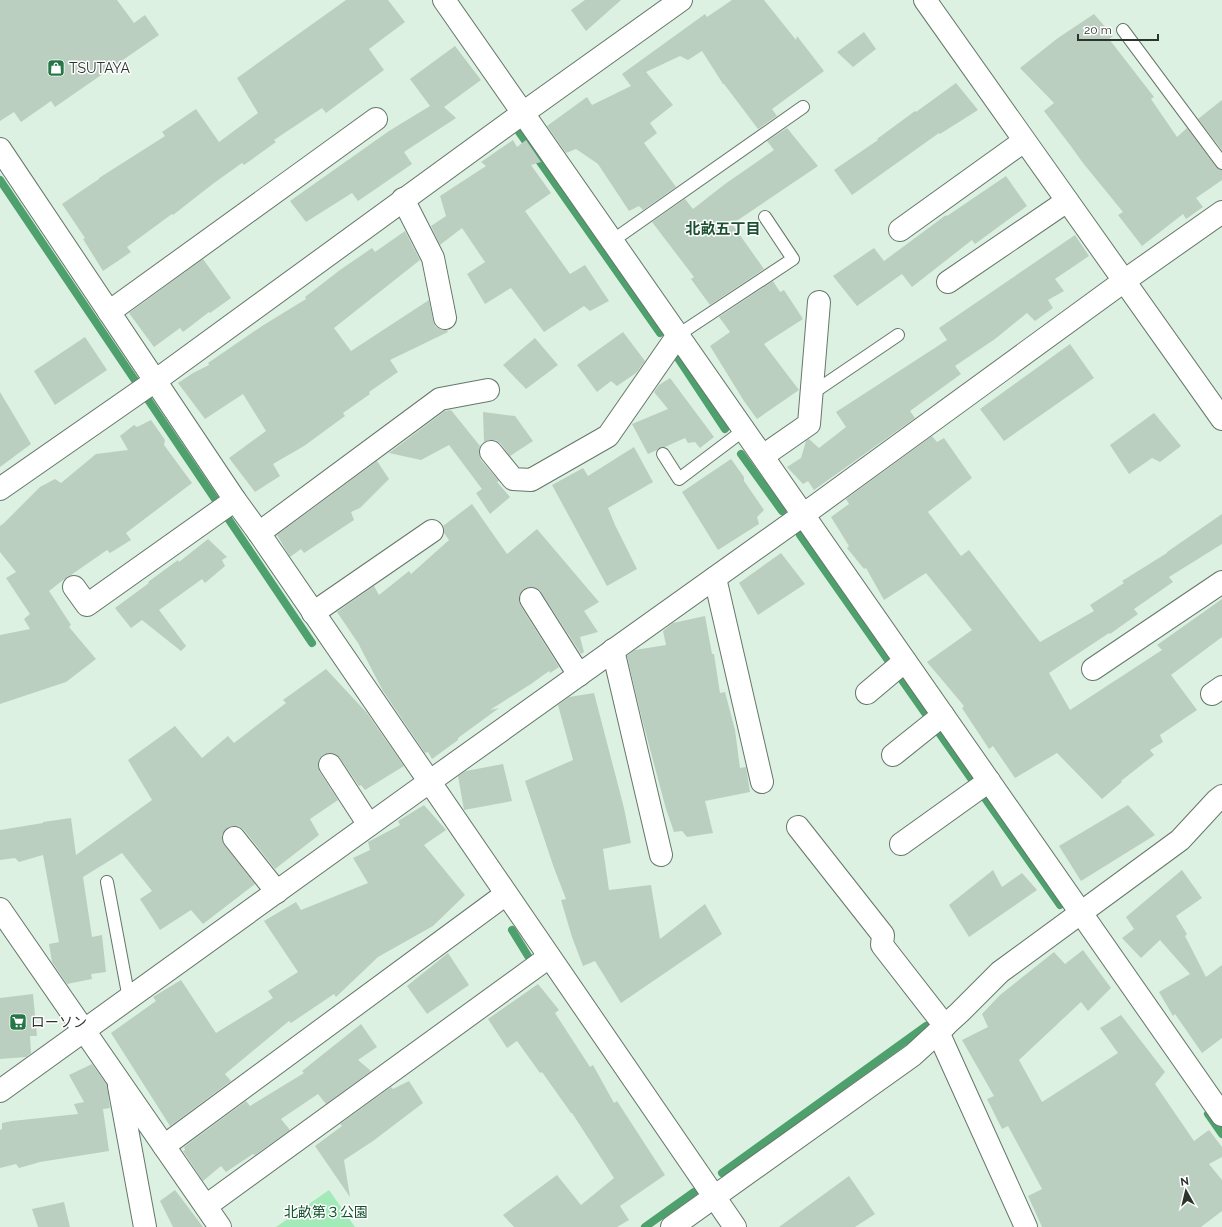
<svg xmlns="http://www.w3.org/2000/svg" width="1222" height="1227" viewBox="0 0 1222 1227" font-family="Raleway,'Noto Sans JP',sans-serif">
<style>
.green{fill:#a2ebb9}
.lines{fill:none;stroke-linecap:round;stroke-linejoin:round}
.stream{stroke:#4ea06c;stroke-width:8}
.building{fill:#bbcfc0}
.service-casing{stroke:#65776a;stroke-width:14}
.minor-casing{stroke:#65776a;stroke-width:24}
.tertiary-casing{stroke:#65776a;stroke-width:24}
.service{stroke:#fff;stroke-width:12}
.minor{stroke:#fff;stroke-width:22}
.tertiary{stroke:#fff;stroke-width:22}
.labels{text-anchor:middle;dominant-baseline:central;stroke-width:3;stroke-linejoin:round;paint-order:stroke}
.poi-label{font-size:14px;fill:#2c342e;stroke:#fff;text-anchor:start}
.park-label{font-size:14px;fill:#12502d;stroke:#fff}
.neighbourhood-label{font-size:15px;font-weight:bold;fill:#19502f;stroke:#fff}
</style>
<rect width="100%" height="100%" fill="#dcf1e2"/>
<!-- green -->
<polygon class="green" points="329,1190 355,1227 276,1227"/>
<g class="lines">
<!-- stream -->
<g class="stream">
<polyline points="519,132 660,333"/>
<polyline points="0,180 312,643"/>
<polyline points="676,355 725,429"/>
<polyline points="741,454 782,511"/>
<polyline points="800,535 1060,905"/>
<polyline points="512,930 528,956"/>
<polyline points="1208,1114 1222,1134"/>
<polyline points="722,1173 926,1026"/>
<polyline points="645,1227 694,1192"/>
</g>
</g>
<!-- building -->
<g class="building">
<polygon points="0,0 117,0 134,23 145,15 159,35 55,107 51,101 21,122 14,112 0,121"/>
<polygon points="346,0 388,0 405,22 369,49 384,70 326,113 322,108 274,140 276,142 244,165 242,163 214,183 173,215 172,214 127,247 131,252 103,271 83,239 85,238 62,204 99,179 99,178 165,136 162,132 196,109 219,142 258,113 237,78"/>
<polygon points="585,0 621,0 586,31 571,10"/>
<polygon points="732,0 764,0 796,40 797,36 824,71 772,109 777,116 758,129 724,84 723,84 702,51 688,60 680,56 646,72 673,105 650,123 657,133 644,143 676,187 643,210 639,206 629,211 598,164 576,149 566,153 547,126 587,97 592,105 631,86 622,74 705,14 707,17"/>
<polygon points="1094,14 1113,36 1109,39 1154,97 1151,99 1177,137 1187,128 1216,167 1222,170 1222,180 1196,198 1203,207 1186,219 1183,214 1142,246 1118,215 1123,212 1083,163 1070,145 1044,111 1054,103 1020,68 1058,38"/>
<polygon points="864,32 876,49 853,67 837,52"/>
<polygon points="455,46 481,80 444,107 456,118 404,152 412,164 358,201 352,193 306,222 290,201 389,131 430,106 410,79"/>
<polygon points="956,83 978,110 940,134 939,133 852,195 834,170 878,140 877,139 915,111 916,112"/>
<polygon points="1222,100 1222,150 1198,119"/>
<polygon points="787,128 818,166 732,224 764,269 710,305 691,279 694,277 652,222 685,199 693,209 725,184 774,150 767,141"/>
<polygon points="513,140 517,147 526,140 541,162 531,165 551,193 525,211 570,274 585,265 609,301 590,311 584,306 544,332 511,288 485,304 467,274 485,262 462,228 440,245 431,226 446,216 440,196 486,166 481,162"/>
<polygon points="1006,176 1027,206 975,244 972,240 912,287 902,274 857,306 833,276 874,248 884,261 946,215 947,216"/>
<polygon points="405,231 420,260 334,328 351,351 429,300 433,320 435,326 441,330 447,330 448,332 390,360 398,372 369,392 370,394 343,413 345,416 304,446 273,464 280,476 255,492 229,458 266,431 243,394 205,419 178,383 193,373 209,365 208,363 262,326 306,299 305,297 340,270 372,248 375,252"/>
<polygon points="1075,235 1089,256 1055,279 1064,291 1048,300 1053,308 1035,321 1027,313 995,339 955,366 961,374 910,411 915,418 814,490 808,481 803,484 787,467 801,458 806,441 809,439 819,448 846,427 836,412 947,340 939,328"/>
<polygon points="203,259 231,298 210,313 209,312 183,332 180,328 154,347 129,313"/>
<polygon points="773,281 780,292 784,290 803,319 764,344 799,390 757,419 744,401 710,346 730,332 719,317"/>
<polygon points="623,332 645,361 636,373 617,386 611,381 597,392 577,365"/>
<polygon points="85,337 107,370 55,405 34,371"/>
<polygon points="535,338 558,365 526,389 503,365"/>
<polygon points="1070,344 1094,378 1004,441 980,409"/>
<polygon points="670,378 714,437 700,448 695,442 688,443 685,438 665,447 659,448 657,450 648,454 632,424 668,409 654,392 659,385"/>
<polygon points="0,392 31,444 0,467"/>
<polygon points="451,410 480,446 479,454 481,460 499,481 497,482 510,497 490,514 476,493 482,489 449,445 421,460 389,453 445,411"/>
<polygon points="483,412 515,416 533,441 510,456 501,444 496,440 489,440 484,442"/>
<polygon points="1154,413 1181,446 1160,462 1152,458 1129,474 1110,445"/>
<polygon points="151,420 165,440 164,445 192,483 126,533 131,540 110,553 107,550 71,575 67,577 49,591 71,625 69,627 96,659 66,682 0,704 0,635 30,629 24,619 30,614 6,578 16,572 0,552 0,526 4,523 40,487 55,479 61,483 96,454 128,450 120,436 134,425 137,427"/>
<polygon points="932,436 937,442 944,438 972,478 928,512 961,556 969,550 1040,642 1094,611 1090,605 1124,583 1122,581 1167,553 1167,552 1222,514 1222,544 1169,577 1173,582 1134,609 1138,614 1110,634 1109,633 1049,673 1070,710 1162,650 1157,645 1222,599 1222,637 1171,675 1197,710 1160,735 1163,742 1150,750 1154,755 1121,781 1122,782 1102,799 1057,753 1015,778 993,746 989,749 962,708 964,706 927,662 972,630 926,573 884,600 866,568 864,569 847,548 849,546 831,517 849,504 846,499"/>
<polygon points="634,447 653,482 608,508 615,525 637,569 607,586 552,485 583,468 588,476"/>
<polygon points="731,459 744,477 744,481 764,510 757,517 759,524 718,550 682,492"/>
<polygon points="377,461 389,479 360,508 351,512 354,520 304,553 301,549 290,557 277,535"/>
<polygon points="472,504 507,554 537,529 599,602 584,611 598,632 580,637 584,652 581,654 541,592 537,588 531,587 524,589 520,594 519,600 520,605 559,667 550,673 549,671 531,684 490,710 499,708 458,738 458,740 432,759 428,752 425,753 383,691 358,643 337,612 374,586 379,595 409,571 411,574 449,540 444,533 444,530 443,526"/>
<polygon points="208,539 227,557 222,560 225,566 205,583 202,579 159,610 186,646 181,651 142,620 131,628 115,608 149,583 148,582 178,560 179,562"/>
<polygon points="781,553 805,584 758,615 739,583"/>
<polygon points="705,616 712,654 714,654 720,693 725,692 735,730 740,768 746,767 750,792 705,801 713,833 687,837 682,831 674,832 666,809 642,719 627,656 635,650 666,645 663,631 673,623"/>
<polygon points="326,669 367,713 404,766 365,790 361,785 359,786 340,758 336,754 329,753 323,755 319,760 318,766 319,771 338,800 310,819 319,835 275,869 244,830 238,826 233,826 227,828 222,834 222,839 224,845 255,884 203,924 191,910 160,930 140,899 152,891 122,853 83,877 92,937 102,935 106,972 91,974 92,979 67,984 52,962 49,944 59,942 43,855 19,862 15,858 0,860 0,830 43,823 43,822 71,818 76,855 152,800 128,760 175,726 202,758 228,736 234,743 286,703 283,700"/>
<polygon points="594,693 624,808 631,843 603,849 609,890 651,885 660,939 705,904 722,934 621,1003 595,961 583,966 572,937 561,900 566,899 554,868 525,781 573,760 558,705 569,697"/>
<polygon points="503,764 512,801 464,810 458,776 466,771"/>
<polygon points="424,805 446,830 424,845 465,895 433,926 378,957 336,997 334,994 291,1023 289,1021 225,1074 231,1081 170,1126 111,1033 156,1001 153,997 181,980 216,1033 273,998 268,991 298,972 264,921 296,902 301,910 368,883 353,858 370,850 368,842 400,825 398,821"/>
<polygon points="1128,805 1155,835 1081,881 1059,846"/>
<polygon points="993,870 1002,887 1022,873 1037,890 969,937 949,905"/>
<polygon points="1182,870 1202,898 1176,916 1187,934 1185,936 1206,977 1222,965 1222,1038 1202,1053 1175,1014 1173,1016 1159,992 1190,974 1160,940 1141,958 1122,938 1134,929 1126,917"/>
<polygon points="1083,950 1111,988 1088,1011 1081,1002 1019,1060 1042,1102 1118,1053 1100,1028 1121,1015 1165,1072 1155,1084 1194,1141 1209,1130 1222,1147 1222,1157 1209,1164 1222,1180 1222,1211 1201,1227 1042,1227 1028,1196 1042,1189 1008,1126 1002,1129 987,1099 994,1096 962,1040 988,1027 982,1014 1000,995 1054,952 1065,964"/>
<polygon points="448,953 469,985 427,1014 407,986"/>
<polygon points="538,984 559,1010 555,1013 590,1067 593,1065 614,1103 617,1101 665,1175 620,1206 629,1220 617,1227 514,1227 503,1215 557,1175 581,1205 614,1178 572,1113 571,1113 542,1072 540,1073 517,1041 507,1048 488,1019"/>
<polygon points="33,994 37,1036 30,1036 31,1053 26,1057 0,1059 0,998"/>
<polygon points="361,1024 377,1047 358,1060 371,1071 326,1104 318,1094 281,1119 290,1130 255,1155 253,1154 226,1172 221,1166 203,1181 183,1151 185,1150 184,1147 246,1101 250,1106 304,1073 302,1071"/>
<polygon points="92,1064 107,1085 110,1108 103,1109 109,1151 40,1162 19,1168 16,1164 0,1168 0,1130 2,1129 2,1123 12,1121 78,1114 74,1104 84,1102 69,1075"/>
<polygon points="409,1081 423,1103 373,1141 344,1160 350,1197 315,1146 342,1126 340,1124 391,1087 393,1089"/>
<polygon points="849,1176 875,1214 855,1227 779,1227"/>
<polygon points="175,1190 203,1227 173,1227 160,1201"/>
<polygon points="64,1202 70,1227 38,1227 32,1209"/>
</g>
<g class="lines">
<defs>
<g id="service">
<polyline points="1123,30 1222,163"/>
<polyline points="612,241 803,107"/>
<polyline points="678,335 793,259 765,217"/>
<polyline points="811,394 898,335"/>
<polyline points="663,454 679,479 744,430"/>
<polyline points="107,882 129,999"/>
</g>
<g id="minor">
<polyline points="444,0 1222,1115"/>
<polyline points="925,0 1222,419"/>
<polyline points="0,149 235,500 259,533 735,1227"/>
<polyline points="403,199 433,258 445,318"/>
<polyline points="900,230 1024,141"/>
<polyline points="948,282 1067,201"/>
<polyline points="109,312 376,119"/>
<polyline points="491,452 513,479 531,480 608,436 678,335"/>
<polyline points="763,456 809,424 819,302"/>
<polyline points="0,489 155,381 523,113 681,0"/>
<polyline points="259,533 440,399 488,390"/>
<polyline points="715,578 762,782"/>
<polyline points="74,587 87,605 235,500"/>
<polyline points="531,599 579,675"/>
<polyline points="313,613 432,531"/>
<polyline points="613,650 661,855"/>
<polyline points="1093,669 1222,582"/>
<polyline points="867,693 905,661"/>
<polyline points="1212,694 1222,687"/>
<polyline points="893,755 943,715"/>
<polyline points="330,765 369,825"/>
<polyline points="798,827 883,935 882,945 945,1026"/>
<polyline points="234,838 277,892"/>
<polyline points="901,844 989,781"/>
<polyline points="0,909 220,1227"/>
<polyline points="938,1032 1026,1227"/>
<polyline points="119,1086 145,1227"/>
<polyline points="0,1091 429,782 803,515 1124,281 1222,212"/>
<polyline points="164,1146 506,894"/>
<polyline points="206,1206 549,957"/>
</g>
<polyline id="tertiary" points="672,1227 913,1055 960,1012 1000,972 1180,840 1217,800 1222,796"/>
</defs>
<!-- service casing -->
<use href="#service" class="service-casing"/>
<!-- minor casing -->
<use href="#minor" class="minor-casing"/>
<!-- tertiary casing -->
<use href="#tertiary" class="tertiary-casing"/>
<!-- service -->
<use href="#service" class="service"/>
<!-- minor -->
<use href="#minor" class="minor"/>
<!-- tertiary -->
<use href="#tertiary" class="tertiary"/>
</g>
<!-- icons -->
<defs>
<symbol id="shop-square" viewBox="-11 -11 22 22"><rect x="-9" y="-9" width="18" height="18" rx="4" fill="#267647" stroke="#fff"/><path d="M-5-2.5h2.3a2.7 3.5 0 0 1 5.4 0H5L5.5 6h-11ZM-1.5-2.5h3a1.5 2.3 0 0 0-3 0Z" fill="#fff"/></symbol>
<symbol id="supermarket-square" viewBox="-11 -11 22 22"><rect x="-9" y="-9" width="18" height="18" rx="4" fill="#267647" stroke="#fff"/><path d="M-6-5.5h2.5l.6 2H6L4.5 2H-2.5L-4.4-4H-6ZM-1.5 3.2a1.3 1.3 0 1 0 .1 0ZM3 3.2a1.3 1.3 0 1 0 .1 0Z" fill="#fff"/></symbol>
</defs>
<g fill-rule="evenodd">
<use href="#shop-square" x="46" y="58" width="20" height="20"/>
<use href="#supermarket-square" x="8" y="1012" width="20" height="20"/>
</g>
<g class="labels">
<!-- poi labels -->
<g class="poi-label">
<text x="69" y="68">TSUTAYA</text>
<text x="31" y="1022">ローソン</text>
</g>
<!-- park labels -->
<g class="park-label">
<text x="326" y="1212">北畝第３公園</text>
</g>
<!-- neighbourhood labels -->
<g class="neighbourhood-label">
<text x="723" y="229">北畝五丁目</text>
</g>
</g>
<!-- north arrow -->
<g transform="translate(1186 1191) rotate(352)" stroke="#ffffff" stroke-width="3" paint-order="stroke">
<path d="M0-3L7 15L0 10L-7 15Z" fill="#2c342e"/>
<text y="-6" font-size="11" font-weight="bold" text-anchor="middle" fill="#2c342e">N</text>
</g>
<!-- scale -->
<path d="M1078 34v6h80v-6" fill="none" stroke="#2c342e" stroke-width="2"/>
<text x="1084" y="34" font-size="12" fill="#2c342e" stroke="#ffffff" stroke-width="3" paint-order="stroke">20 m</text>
</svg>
